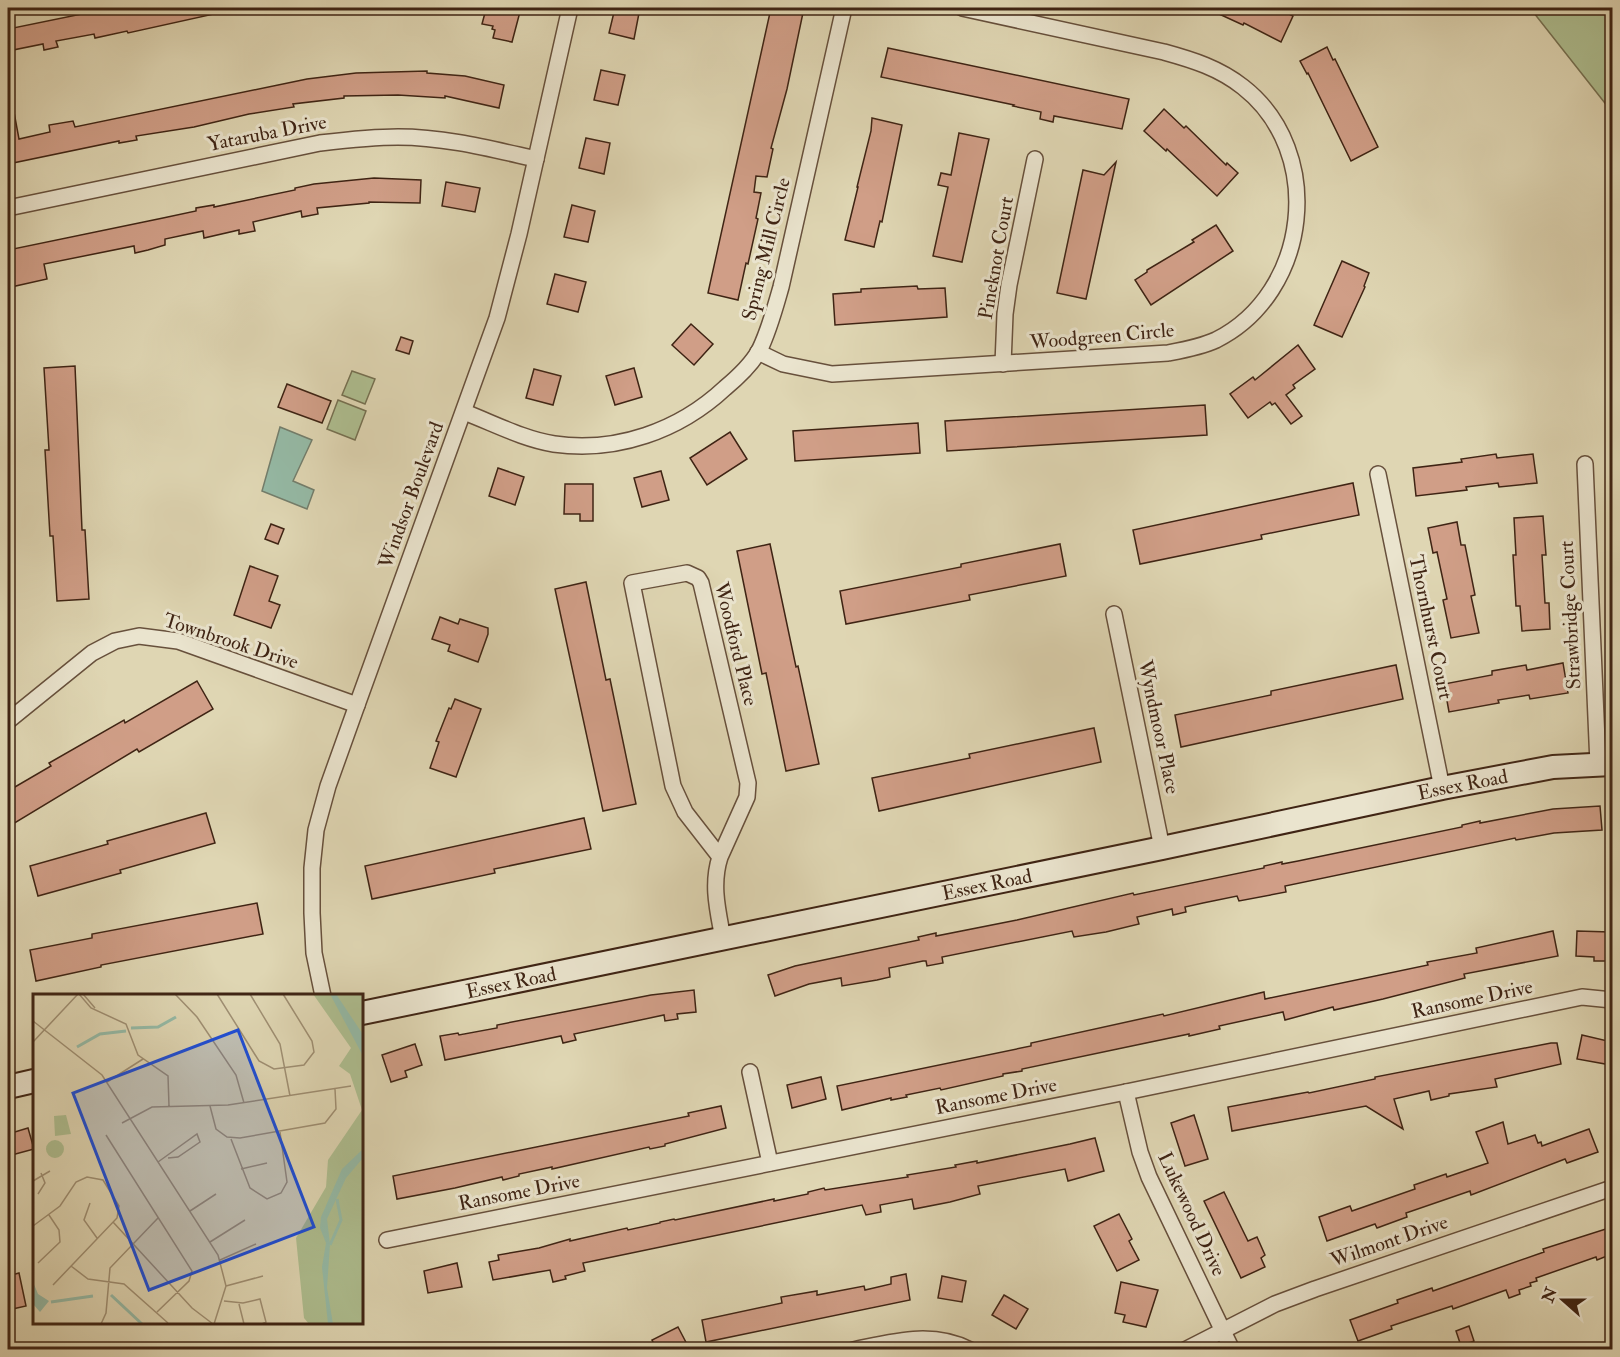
<svg xmlns="http://www.w3.org/2000/svg" width="1620" height="1357" viewBox="0 0 1620 1357" font-family="'IM FELL Double Pica',serif">
<style>
.green{fill:#aebe90;stroke:#767152;stroke-width:1.5}
.water{fill:#95baa6;stroke:#737e6c;stroke-width:1.5}
.building{fill:#d09e87;stroke:#3f2414;stroke-width:1.5}
.lines{fill:none;stroke-linecap:round;stroke-linejoin:round}
.street-casing{stroke:#67503c;stroke-width:18}
.secondary-casing{stroke:#3f2414;stroke-width:26}
.street{stroke:#eae4ce;stroke-width:15}
.secondary{stroke:#eae4ce;stroke-width:22}
.labels{text-anchor:middle;dominant-baseline:central;stroke-width:6;stroke-linejoin:round;paint-order:stroke}
.street-label{font-size:20px;fill:#3f2414;stroke:#eae4ce}
.inset-river{fill:none;stroke:#95baa6;stroke-width:3}
.inset-road{fill:none;stroke:#9f8f73;stroke-width:1.5}
.view{fill:#1d4ed8;fill-opacity:0.15;stroke:#1d4ed8;stroke-width:3}
.inset-edge{fill:none;stroke:#3f2414;stroke-width:3}
</style>
<rect width="100%" height="100%" fill="#dfd6b3"/>
<filter id="stains"><feTurbulence type="fractalNoise" baseFrequency=".00333" numOctaves="4"/><feColorMatrix values="0 0 0 0 .2 0 0 0 0 .09 0 0 0 0 .02 0 0 0 .5 -.17"/></filter>
<radialGradient id="worn" r=".72"><stop offset=".6" stop-color="#630" stop-opacity="0"/><stop offset="1" stop-color="#630" stop-opacity=".3"/></radialGradient>
<!-- green -->
<g class="green">
<polygon points="1530,8 1612,8 1612,112"/>
<polygon points="352,371 375,379 365,404 342,395"/>
<polygon points="338,400 366,411 355,440 327,429"/>
</g>
<!-- water -->
<polygon class="water" points="280,427 312,440 293,481 314,490 307,509 262,491"/>
<!-- building -->
<g class="building">
<polygon points="111,8 214,8 214,14 128,33 127,31 95,38 94,34 56,41 58,47 44,50 43,44 8,51 8,29"/>
<polygon points="497,8 521,8 512,42 493,38 495,30 492,29 493,26 482,24 486,9 496,11"/>
<polygon points="615,8 640,8 634,39 609,33"/>
<polygon points="771,8 804,8 787,89 771,148 773,149 767,177 756,176 754,192 761,193 756,218 758,219 748,264 746,263 738,300 708,293"/>
<polygon points="1206,8 1277,8 1293,16 1281,42 1244,23 1243,25"/>
<polygon points="1327,47 1333,60 1335,59 1378,147 1351,161 1308,73 1307,74 1300,61"/>
<polygon points="888,48 1129,99 1122,129 1054,116 1053,122 1040,119 1041,112 1013,106 1014,105 881,77"/>
<polygon points="601,70 625,75 618,105 594,100"/>
<polygon points="427,71 427,73 465,76 504,85 499,108 445,96 445,98 398,95 344,96 344,98 293,104 294,107 249,114 194,127 136,136 137,140 119,143 119,141 8,164 8,113 14,112 19,139 50,132 49,125 73,121 75,127 307,79 356,73"/>
<polygon points="1164,109 1184,128 1186,126 1226,165 1227,163 1238,173 1217,196 1167,149 1166,151 1144,131"/>
<polygon points="872,118 902,125 882,222 880,221 874,247 845,240 858,187 857,187 871,131"/>
<polygon points="959,133 989,139 962,262 933,256 948,187 938,185 941,173 951,175"/>
<polygon points="586,138 610,143 604,174 579,168"/>
<polygon points="1116,162 1086,299 1057,293 1083,170 1104,175"/>
<polygon points="374,178 421,180 420,203 369,202 369,203 317,208 318,214 302,217 301,211 253,222 255,231 239,234 239,230 204,238 203,231 165,239 165,245 148,250 135,253 134,246 44,264 47,279 11,287 8,272 8,250 163,218 196,211 196,208 214,205 214,207 295,190 295,188 314,184"/>
<polygon points="446,182 480,188 475,212 442,206"/>
<polygon points="572,205 595,211 588,242 564,237"/>
<polygon points="1216,225 1233,251 1151,305 1135,280 1147,272 1147,270 1194,242 1192,240"/>
<polygon points="1342,261 1369,273 1364,286 1365,287 1342,337 1314,325"/>
<polygon points="555,274 586,282 578,312 547,304"/>
<polygon points="917,286 918,289 945,288 947,317 835,325 833,294 861,292 861,289"/>
<polygon points="691,324 713,344 694,365 672,345"/>
<polygon points="401,337 413,341 409,354 396,350"/>
<polygon points="1298,345 1315,369 1293,385 1295,388 1286,395 1302,416 1291,424 1275,403 1272,405 1270,402 1248,418 1230,394 1253,377 1255,380"/>
<polygon points="75,366 82,530 85,530 89,599 57,601 53,536 50,536 45,450 49,450 44,368"/>
<polygon points="634,368 642,397 615,405 606,376"/>
<polygon points="534,369 561,376 553,405 526,398"/>
<polygon points="287,384 331,401 322,423 278,407"/>
<polygon points="1205,405 1207,435 947,451 945,421"/>
<polygon points="918,423 920,453 795,461 793,431"/>
<polygon points="730,432 747,459 707,485 690,458"/>
<polygon points="1496,454 1497,458 1533,454 1537,483 1499,487 1498,483 1466,487 1467,490 1416,496 1413,468 1462,462 1461,459"/>
<polygon points="498,468 524,477 515,505 489,496"/>
<polygon points="661,471 669,500 642,507 634,478"/>
<polygon points="1353,483 1359,515 1261,535 1262,539 1140,564 1133,530"/>
<polygon points="565,484 593,484 593,521 580,521 580,514 564,514"/>
<polygon points="1543,516 1546,555 1542,555 1545,603 1549,603 1550,629 1522,631 1520,606 1516,606 1513,555 1516,555 1514,518"/>
<polygon points="1457,522 1461,545 1465,545 1475,595 1471,596 1479,633 1451,638 1443,600 1447,599 1437,552 1433,553 1428,528"/>
<polygon points="271,524 284,529 278,544 265,539"/>
<polygon points="770,544 796,667 798,666 819,764 786,771 766,673 762,674 737,551"/>
<polygon points="1060,544 1066,576 969,595 970,600 846,624 840,591 961,567 961,564"/>
<polygon points="250,566 278,576 269,601 280,605 271,628 234,615"/>
<polygon points="586,582 606,680 610,679 636,804 603,811 555,589"/>
<polygon points="440,617 458,624 460,619 488,628 488,634 478,662 448,651 450,645 432,639"/>
<polygon points="1563,663 1568,693 1530,699 1529,695 1498,700 1499,703 1449,712 1444,684 1492,675 1492,671 1526,665 1527,670"/>
<polygon points="1396,665 1403,699 1181,747 1175,715 1271,695 1271,691"/>
<polygon points="197,681 213,709 139,752 137,749 8,827 8,791 51,766 49,763 124,720 125,723"/>
<polygon points="455,699 481,709 456,777 430,768 439,742 436,741 449,708 451,709"/>
<polygon points="1094,728 1101,762 879,811 872,778 970,758 969,754"/>
<polygon points="1600,806 1602,830 1554,833 1516,840 1515,838 1285,886 1286,892 1239,901 1237,896 1203,903 1185,907 1186,912 1173,915 1172,909 1137,917 1139,924 1106,932 1074,937 1072,931 942,957 943,963 927,966 926,961 923,961 889,968 890,977 877,980 842,986 841,978 809,984 775,996 768,975 795,966 919,940 918,937 936,933 936,936 1017,920 1133,893 1134,895 1264,868 1264,866 1282,862 1282,864 1298,861 1462,827 1462,825 1480,821 1480,823 1553,809"/>
<polygon points="206,813 215,843 120,870 121,873 38,896 30,866 108,844 107,841"/>
<polygon points="584,818 591,849 494,869 495,873 372,899 365,866"/>
<polygon points="257,903 263,934 101,965 101,967 36,981 30,950 92,938 92,934"/>
<polygon points="1553,931 1558,956 1464,974 1465,978 1383,999 1334,1010 1333,1007 1285,1020 1283,1012 1219,1026 1220,1029 1189,1036 1189,1034 1022,1069 1022,1071 1003,1074 1003,1076 941,1090 940,1088 906,1095 907,1097 891,1100 891,1098 842,1110 837,1086 1031,1046 1031,1043 1163,1014 1164,1016 1264,992 1265,999 1428,965 1427,962 1477,953 1476,948"/>
<polygon points="1577,931 1610,932 1610,957 1607,957 1607,961 1594,961 1594,957 1576,956"/>
<polygon points="694,990 696,1012 677,1014 678,1019 665,1021 664,1015 574,1034 576,1040 563,1043 561,1036 445,1060 440,1036 458,1033 459,1035 497,1028 497,1025 651,995"/>
<polygon points="1582,1035 1612,1042 1611,1065 1577,1059"/>
<polygon points="1551,1043 1557,1043 1561,1064 1495,1079 1497,1087 1449,1094 1449,1096 1431,1100 1429,1091 1394,1099 1403,1129 1366,1106 1232,1131 1228,1107 1308,1092 1309,1093 1375,1079 1375,1077"/>
<polygon points="415,1044 422,1065 405,1071 407,1077 391,1082 382,1055"/>
<polygon points="821,1077 826,1099 792,1108 787,1085"/>
<polygon points="721,1106 726,1128 665,1144 665,1146 650,1149 649,1147 552,1169 552,1167 519,1174 519,1176 503,1180 502,1177 455,1188 397,1199 393,1176 689,1116 688,1113"/>
<polygon points="1194,1115 1208,1159 1185,1166 1171,1123"/>
<polygon points="1503,1122 1508,1144 1535,1135 1538,1143 1541,1142 1542,1146 1589,1129 1598,1152 1567,1163 1565,1159 1471,1195 1470,1191 1406,1213 1407,1217 1377,1228 1375,1224 1327,1241 1319,1217 1350,1206 1352,1211 1415,1189 1414,1185 1446,1174 1447,1177 1488,1163 1476,1132"/>
<polygon points="28,1128 34,1149 8,1156 8,1134"/>
<polygon points="1095,1138 1104,1171 1068,1181 1065,1169 978,1186 980,1194 950,1202 914,1209 912,1199 880,1205 881,1212 866,1215 862,1205 593,1261 583,1263 585,1271 565,1276 566,1279 553,1282 550,1270 493,1280 489,1262 499,1260 498,1255 539,1248 570,1239 570,1241 627,1228 628,1230 660,1223 660,1222 674,1219 675,1220 774,1199 774,1201 808,1194 808,1192 824,1188 825,1190 908,1177 907,1175 956,1167 955,1165 977,1161 977,1163 1070,1144"/>
<polygon points="1224,1192 1248,1241 1257,1237 1265,1255 1261,1258 1265,1267 1241,1278 1204,1201"/>
<polygon points="1119,1214 1132,1239 1129,1241 1139,1260 1117,1271 1094,1226"/>
<polygon points="1612,1227 1612,1254 1597,1260 1596,1257 1536,1278 1537,1281 1530,1283 1531,1286 1519,1290 1520,1294 1509,1298 1506,1290 1453,1309 1452,1306 1391,1326 1392,1329 1358,1341 1350,1320 1398,1303 1397,1300 1432,1288 1433,1291 1544,1252 1543,1249"/>
<polygon points="457,1263 462,1287 428,1293 424,1271"/>
<polygon points="19,1273 26,1306 8,1310 8,1276"/>
<polygon points="906,1274 910,1300 706,1342 702,1320 782,1303 781,1297 817,1291 817,1295 864,1286 865,1290 891,1284 891,1277"/>
<polygon points="942,1276 966,1281 962,1302 938,1298"/>
<polygon points="1121,1282 1158,1290 1146,1327 1123,1322 1125,1315 1115,1313"/>
<polygon points="1004,1295 1028,1309 1016,1329 992,1315"/>
<polygon points="1469,1326 1474,1341 1461,1346 1456,1331"/>
<polygon points="678,1327 690,1350 657,1350 652,1340"/>
</g>
<g class="lines">
<defs>
<g id="street">
<path d="M8 208 320 143C346 140 372 137 398 137 445 137 491 149 536 159"/>
<path d="M758 352 783 364 832 374 1168 353C1184 350 1201 347 1216 340 1310 293 1326 152 1243 87 1219 68 1193 60 1164 52L962 8"/>
<polyline points="1003,364 1005,314 1009,285 1035,159"/>
<path d="M464 412C493 423 523 439 554 444 616 453 679 431 725 388 737 378 751 365 759 351 769 331 775 308 781 287L844 8"/>
<polyline points="1585,464 1598,764"/>
<polyline points="1378,474 1442,788"/>
<polyline points="1114,614 1162,848"/>
<polyline points="8,721 92,653 115,641 139,636 178,641 357,705"/>
<path d="M720 857 747 797 748 783 701 583 698 578 687 573 632 583 673 786 685 812 720 857C711 885 718 911 723 939"/>
<polyline points="323,996 314,953 312,913 312,868 316,830 328,786 357,705 497,318 519,234 570,8"/>
<polyline points="750,1072 770,1163"/>
<polyline points="1126,1092 1140,1152 1149,1177 1232,1350"/>
<polyline points="387,1240 1126,1092 1582,997 1612,1000"/>
<path d="M853 1350C892 1342 932 1330 970 1350"/>
<polyline points="1185,1350 1275,1304 1315,1289 1612,1188"/>
</g>
<g id="secondary">
<path id="s1" d="M362 1013 1162 848 1442 788 1553 767 1612 764"/>
<polyline points="8,1087 34,1081"/>
</g>
</defs>
<!-- street casing -->
<use href="#street" class="street-casing"/>
<!-- secondary casing -->
<use href="#secondary" class="secondary-casing"/>
<!-- street -->
<use href="#street" class="street"/>
<!-- secondary -->
<use href="#secondary" class="secondary"/>
</g>
<g class="labels">
<!-- street labels -->
<g class="street-label">
<text transform="translate(267 133) rotate(-11)">Yataruba Drive</text>
<text transform="translate(766 249) rotate(-76)">Spring Mill Circle</text>
<text transform="translate(996 258) rotate(-80)">Pineknot Court</text>
<text transform="translate(1102 336) rotate(-5)">Woodgreen Circle</text>
<text transform="translate(411 495) rotate(-70)">Windsor Boulevard</text>
<text transform="translate(1570 615) rotate(-93)">Strawbridge Court</text>
<text transform="translate(1431 627) rotate(78)">Thornhurst Court</text>
<text transform="translate(231 641) rotate(18)">Townbrook Drive</text>
<text transform="translate(736 644) rotate(76)">Woodford Place</text>
<text transform="translate(1159 727) rotate(78)">Wyndmoor Place</text>
<text stroke="none"><textPath href="#s1" startOffset="1124">Essex Road</textPath></text>
<text stroke="none"><textPath href="#s1" startOffset="638">Essex Road</textPath></text>
<text stroke="none"><textPath href="#s1" startOffset="152">Essex Road</textPath></text>
<text transform="translate(1472 999) rotate(-12)">Ransome Drive</text>
<text transform="translate(996 1096) rotate(-11)">Ransome Drive</text>
<text transform="translate(519 1192) rotate(-11)">Ransome Drive</text>
<text transform="translate(1192 1214) rotate(65)">Lukewood Drive</text>
<text transform="translate(1389 1241) rotate(-19)">Wilmont Drive</text>
</g>
</g>
<!-- overview -->
<g transform="translate(33 994)">
<rect width="330" height="330" fill="#dfd6b3"/>
<path d="M280 0H330V330H276L271 324 263 244 293 193 295 166 329 116 317 80 306 72 318 54ZM33 121 38 140 22 142 21 122ZM13 155a9 9 0 1 1 18 0a9 9 0 1 1-18 0Z" fill="#aebe90"/>
<path d="M297 0H303L329 39 330 62ZM330 155V164L313 184 294 225 297 250 294 294 300 330H295L289 273 293 249 287 234 288 223 309 175ZM0 288 5 300 16 307 7 318 0 310Z" fill="#95baa6"/>
<path class="inset-river" d="M98 34 125 33 143 23M44 53 67 40 93 37M297 251 308 226 304 205M78 301 109 330M18 308 60 302"/>
<path class="inset-road" d="M46 0 58 14 93 30 105 61 135 82 136 112M50 0 62 14M142 0 164 23 203 81 211 109M184 0 226 67 241 75 271 71 281 58 279 47 250 0M217 0 247 50 257 102M0 27 69 81 185 261 193 292 181 330M0 48 45 0M74 88 110 65M177 112 183 135 194 143 207 144 292 129 303 115 302 95M89 129 119 113 195 111 318 92M73 141 159 277 156 287 124 318M198 145 217 194 234 205 248 199 254 188 247 138M125 168 164 140 167 148 145 163 135 164M208 175 234 169M0 187 17 177M5 200 12 189 8 179M57 209 51 226 64 244M157 217 183 200M80 228 159 314 180 330M0 232 27 212 43 188 54 183 70 186 86 212 84 224 20 291M177 248 212 226M187 266 223 250M5 269 27 248 26 236 16 221M38 272 55 285 91 290 135 329M193 292 230 282M191 307 210 309 227 305 233 328 229 330M206 310 211 330M68 330 73 319 77 274 125 224"/>
<path class="view" d="M205 36 281 233 116 296 40 99Z"/>
<rect width="330" height="330" class="inset-edge"/>
</g>
<!-- margin -->
<rect width="1620" height="1357" fill="none" stroke="#dfd6b3" stroke-width="30"/>
<rect x="9" y="9" width="1602" height="1339" fill="none" stroke="#3f2414" stroke-width="3"/>
<rect x="15" y="15" width="1590" height="1327" fill="none" stroke="#3f2414" stroke-width="1.5"/>
<!-- north arrow -->
<g transform="translate(1563 1300) rotate(291)" stroke="#eae4ce" stroke-width="4.5" paint-order="stroke">
<path d="M0-4.5L10 22L0 15L-10 22Z" fill="#3f2414"/>
<text y="-9" font-size="16" font-weight="bold" text-anchor="middle" fill="#3f2414">N</text>
</g>
<rect width="100%" height="100%" filter="url(#stains)"/>
<rect width="100%" height="100%" fill="url(#worn)"/>
</svg>
